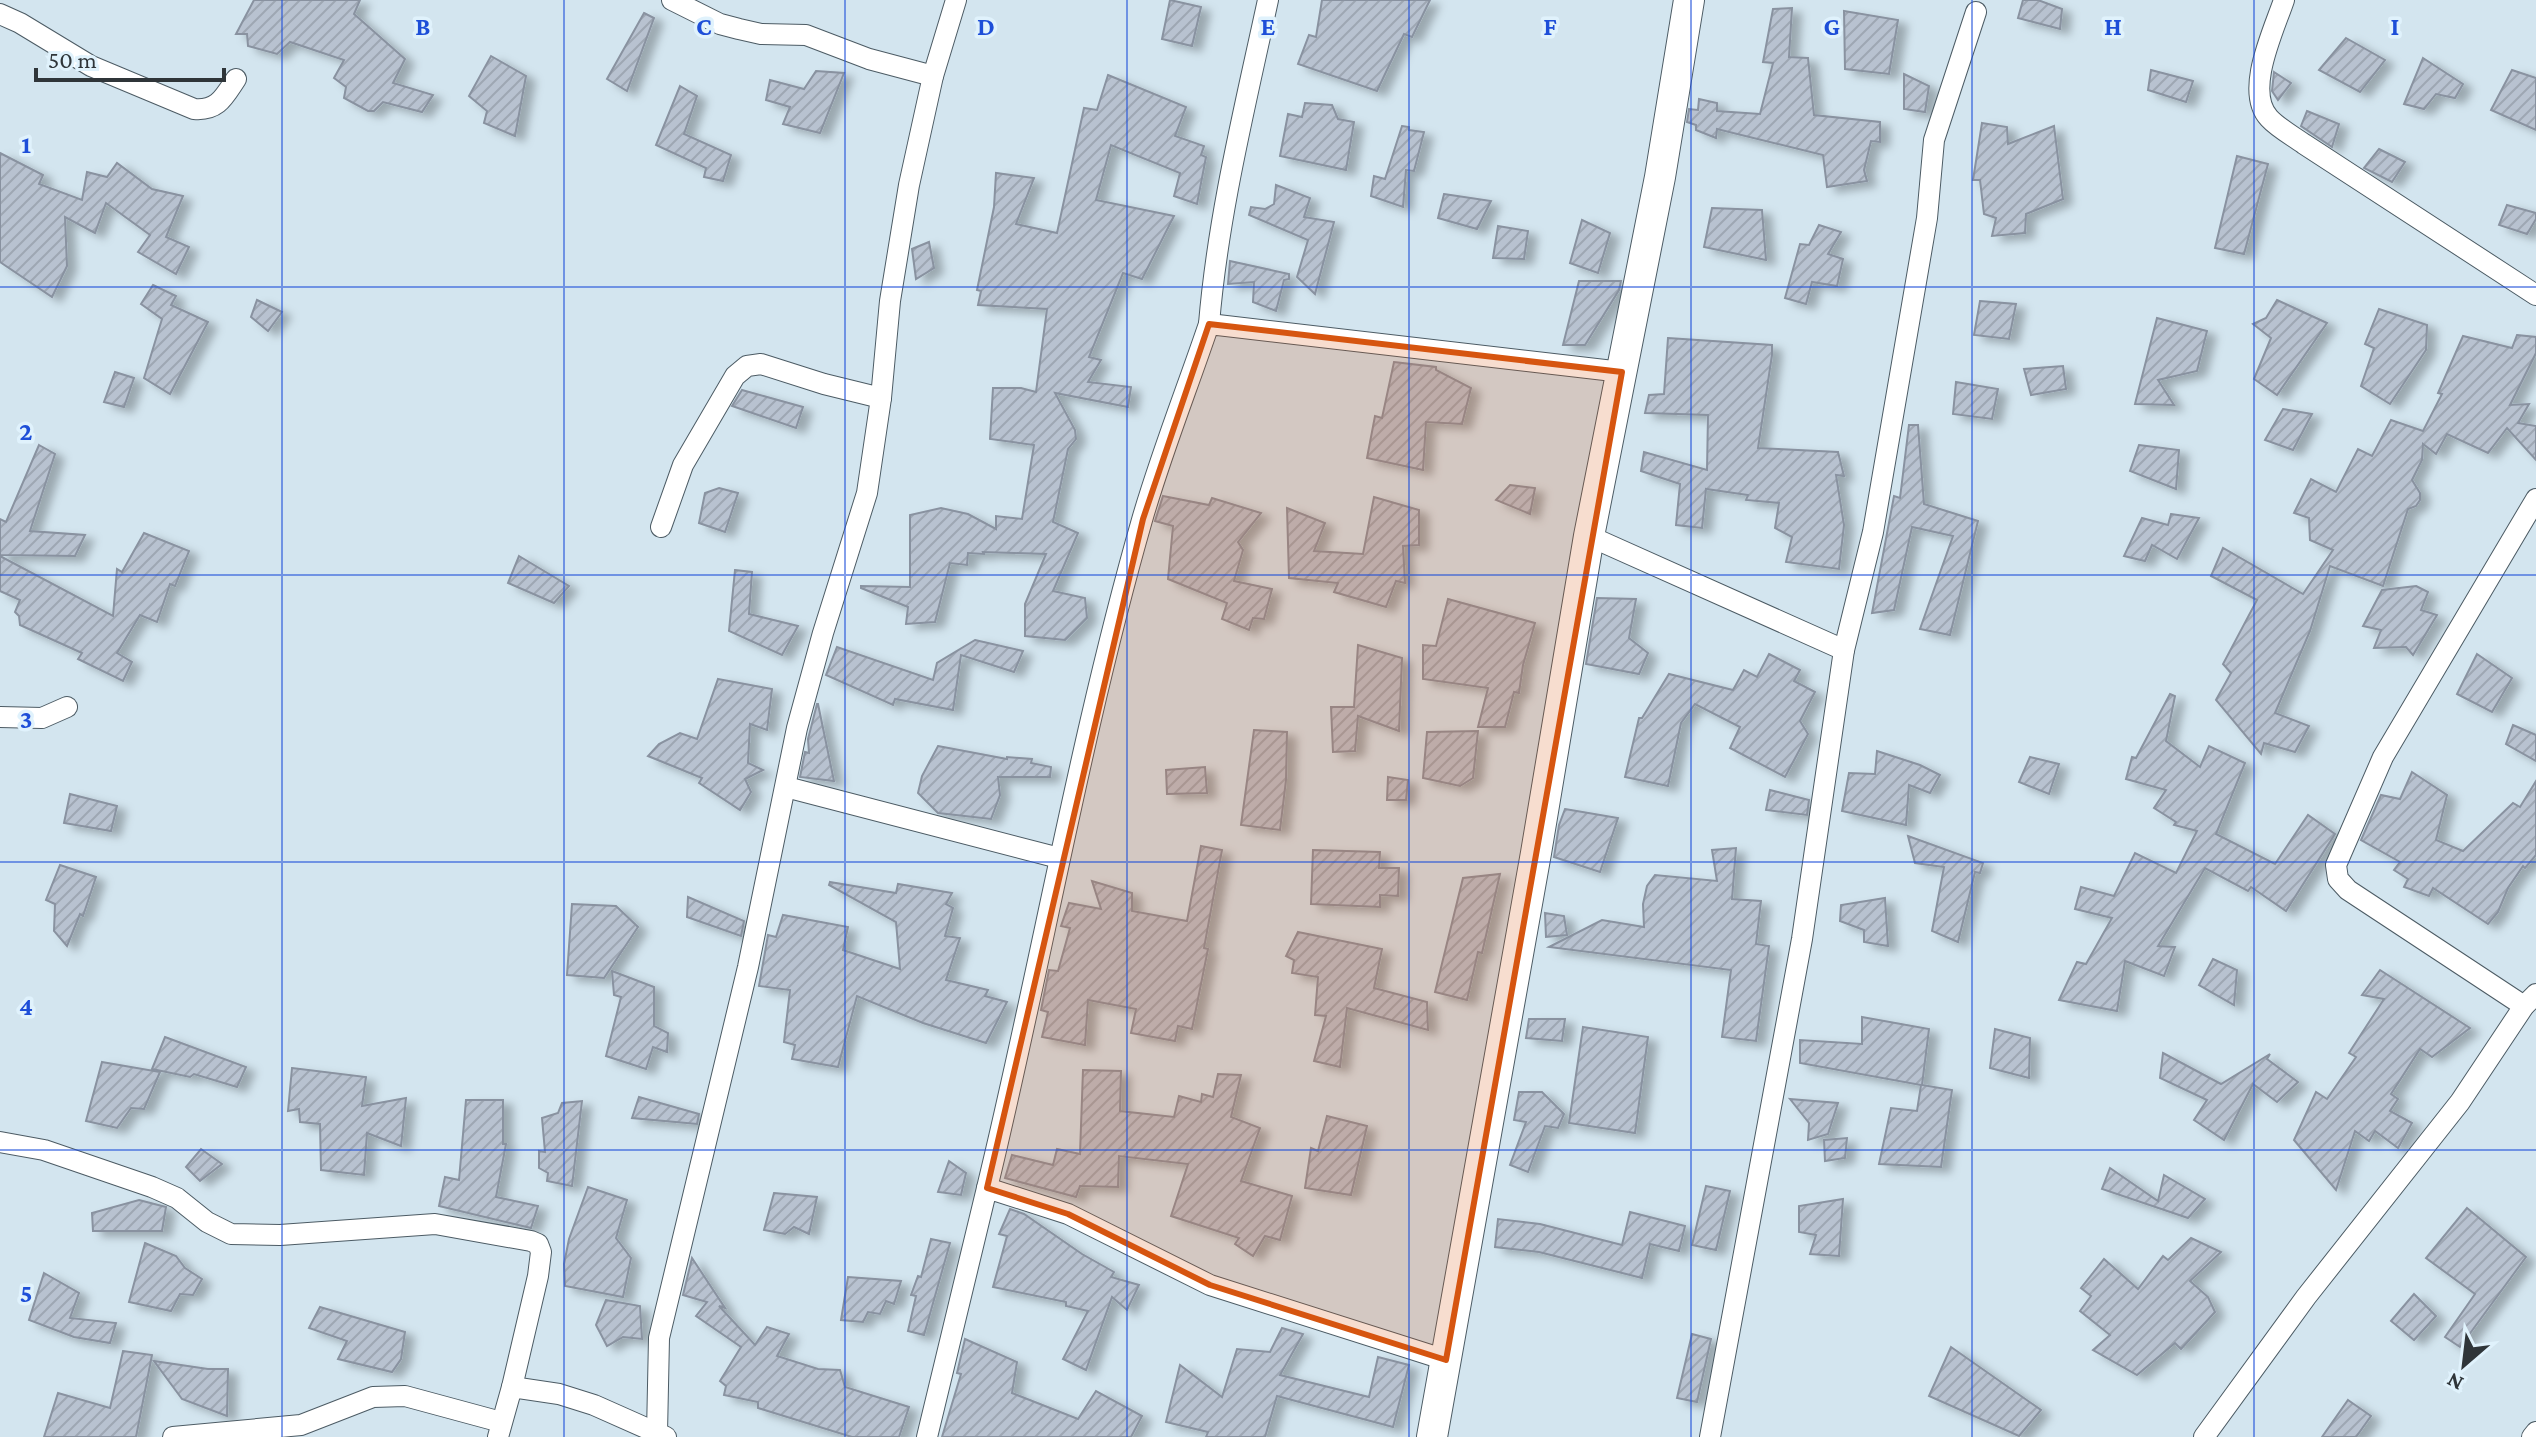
<svg xmlns="http://www.w3.org/2000/svg" width="2536" height="1437" viewBox="0 0 2536 1437" font-family="'Crimson Pro',serif">
<style>
.building{fill:url(#building-hatch);stroke:#8992a0;stroke-width:2;filter:url(#shadow)}
.lines{fill:none;stroke-linecap:round;stroke-linejoin:round}
.street-casing{stroke:#4c5b64;stroke-width:22}
.secondary-casing{stroke:#4c5b64;stroke-width:32}
.street{stroke:#fff;stroke-width:20}
.secondary{stroke:#fff;stroke-width:30}
.marked{fill:#d65510;fill-opacity:0.2;stroke:#d65510;stroke-width:6;stroke-linejoin:round}
.grid{fill:none;stroke:#1d4ed8;stroke-width:2;stroke-opacity:0.55}
.grid-label{font-size:26px;text-anchor:middle;font-weight:bold;fill:#1d4ed8;stroke:#e0f2fc;stroke-width:7;stroke-linejoin:round;paint-order:stroke}
</style>
<defs>
<pattern id="building-hatch" width="6" height="6" patternUnits="userSpaceOnUse" patternTransform="scale(2)"><rect width="6" height="6" fill="#b8c2d0"/><path d="M-1 1l2-2M0 6l6-6M5 7l2-2" fill="none" stroke="#9ea7b3"/></pattern>
<filter id="shadow"><feDropShadow dx="9" dy="5" stdDeviation="4" flood-color="#0004"/></filter>
</defs>
<rect width="100%" height="100%" fill="#d3e5ef"/>
<!-- building -->
<g class="building">
<polygon points="254,0 360,0 354,14 405,59 393,83 433,95 422,112 383,102 374,111 368,111 344,98 346,87 334,78 344,60 290,42 277,54 248,46 247,34 236,34"/>
<polygon points="1170,0 1201,7 1192,46 1162,39"/>
<polygon points="1322,0 1430,0 1412,37 1404,34 1377,91 1298,64 1309,35 1316,37"/>
<polygon points="2023,0 2038,0 2062,9 2060,29 2018,18"/>
<polygon points="1792,8 1789,57 1808,58 1814,115 1880,122 1880,142 1871,141 1864,170 1867,181 1827,187 1823,155 1717,129 1716,138 1696,130 1696,125 1687,122 1689,109 1698,110 1699,99 1717,103 1717,111 1760,114 1773,63 1763,62 1773,9"/>
<polygon points="1844,11 1898,20 1889,74 1845,69"/>
<polygon points="644,13 654,18 627,91 607,79"/>
<polygon points="2346,38 2385,60 2360,92 2319,70"/>
<polygon points="491,56 526,76 515,136 484,123 487,111 469,96"/>
<polygon points="2423,58 2463,84 2455,98 2436,94 2424,109 2404,104"/>
<polygon points="2151,70 2193,81 2186,102 2148,90"/>
<polygon points="2512,70 2536,78 2536,130 2491,110"/>
<polygon points="816,71 844,73 820,133 783,124 790,107 766,100 770,80 804,89"/>
<polygon points="2274,72 2291,83 2278,100 2272,91"/>
<polygon points="1904,74 1929,86 1925,112 1904,109"/>
<polygon points="1108,75 1186,107 1175,136 1204,146 1201,155 1206,157 1197,204 1174,196 1180,173 1111,145 1096,200 1174,216 1142,279 1123,273 1089,357 1101,360 1088,382 1131,387 1128,407 1055,393 1075,430 1076,439 1068,449 1053,522 1078,533 1053,591 1085,598 1087,618 1065,640 1025,636 1025,604 1046,554 983,552 984,554 968,553 967,565 950,563 935,622 906,624 908,607 861,588 861,586 910,587 910,515 941,508 968,514 996,529 996,516 1022,519 1034,445 990,439 993,388 1021,388 1036,392 1047,309 978,305 981,291 977,290 994,207 996,173 1034,178 1016,224 1057,233 1084,108 1097,110"/>
<polygon points="680,86 697,96 684,134 731,155 723,181 704,177 706,168 656,145"/>
<polygon points="1305,103 1332,105 1338,119 1354,122 1346,170 1280,156 1288,114 1302,117"/>
<polygon points="2307,111 2339,124 2332,147 2301,126"/>
<polygon points="1982,123 2007,127 2008,144 2054,126 2063,199 2026,214 2025,233 1992,236 1996,218 1984,214 1980,180 1973,180"/>
<polygon points="1402,126 1409,127 1409,130 1424,132 1414,171 1406,170 1403,207 1371,196 1374,176 1385,179"/>
<polygon points="2379,149 2405,162 2392,182 2364,168"/>
<polygon points="0,153 43,175 39,184 82,200 87,172 107,177 117,163 152,189 183,196 166,237 189,247 176,274 138,252 150,235 106,203 95,233 65,217 67,266 52,297 0,262"/>
<polygon points="2237,156 2268,164 2244,254 2215,248"/>
<polygon points="1276,185 1310,198 1304,217 1334,222 1315,294 1297,277 1308,240 1249,215 1251,207 1265,209 1274,204"/>
<polygon points="1444,194 1491,201 1477,229 1438,218"/>
<polygon points="2507,205 2536,213 2536,219 2527,234 2499,225"/>
<polygon points="1712,208 1762,210 1766,260 1704,247"/>
<polygon points="1582,220 1610,233 1598,273 1570,263"/>
<polygon points="1819,225 1841,232 1828,254 1843,259 1837,286 1812,282 1806,304 1785,298 1800,244 1809,245"/>
<polygon points="1498,226 1528,231 1524,259 1493,258"/>
<polygon points="929,242 934,268 916,279 912,249"/>
<polygon points="1230,261 1289,274 1289,279 1284,280 1276,311 1253,302 1254,282 1228,284"/>
<polygon points="1579,281 1621,281 1619,290 1585,345 1563,345"/>
<polygon points="153,285 176,296 171,305 208,322 170,394 144,378 162,319 141,304"/>
<polygon points="257,300 282,312 268,331 251,317"/>
<polygon points="2277,300 2327,323 2277,395 2254,379 2271,338 2253,324 2266,318"/>
<polygon points="1980,301 2016,304 2009,339 1974,335"/>
<polygon points="2379,309 2427,325 2426,350 2390,404 2361,386 2374,348 2365,344"/>
<polygon points="2157,318 2207,331 2197,371 2158,380 2174,405 2135,404"/>
<polygon points="2517,335 2536,337 2536,353 2510,405 2529,404 2518,423 2536,426 2536,460 2507,428 2488,453 2447,434 2436,454 2423,444 2422,460 2412,480 2420,493 2420,500 2416,506 2408,509 2383,586 2330,566 2310,631 2275,713 2309,726 2295,752 2264,743 2261,754 2216,700 2231,673 2223,664 2257,600 2211,576 2223,548 2303,594 2333,550 2310,540 2309,518 2294,513 2311,479 2336,492 2358,449 2372,456 2391,420 2423,431 2442,394 2438,393 2463,336 2512,348"/>
<polygon points="1668,338 1772,345 1772,355 1758,448 1838,452 1844,476 1836,475 1844,525 1839,569 1786,562 1792,537 1775,528 1779,503 1746,500 1748,495 1706,489 1702,528 1676,525 1680,484 1641,471 1644,452 1707,470 1708,415 1645,413 1649,395 1664,394"/>
<polygon points="1394,362 1436,367 1436,370 1471,388 1462,424 1426,422 1423,470 1367,458 1375,416 1382,418"/>
<polygon points="2063,366 2066,389 2031,395 2024,369"/>
<polygon points="115,372 134,378 124,407 104,402"/>
<polygon points="1956,382 1998,389 1992,419 1953,414"/>
<polygon points="742,390 803,407 796,428 732,406"/>
<polygon points="2283,409 2312,414 2293,450 2265,440"/>
<polygon points="1909,425 1918,425 1924,504 1978,521 1950,635 1920,629 1953,536 1912,527 1894,610 1872,613 1894,496 1900,498"/>
<polygon points="39,445 55,454 30,531 85,535 75,556 0,555 0,519 6,522"/>
<polygon points="2139,445 2179,450 2176,489 2130,471"/>
<polygon points="1510,485 1535,488 1530,514 1496,500"/>
<polygon points="719,488 738,493 725,532 699,523 705,493"/>
<polygon points="1163,496 1209,505 1212,498 1261,513 1238,542 1243,550 1234,581 1272,589 1264,619 1253,618 1249,630 1222,619 1227,603 1168,579 1173,526 1155,521"/>
<polygon points="1374,497 1419,510 1419,545 1403,546 1405,583 1396,581 1386,607 1334,592 1338,583 1289,578 1287,508 1325,523 1314,551 1363,554"/>
<polygon points="2171,514 2199,518 2177,559 2152,545 2145,561 2124,556 2142,518 2168,525"/>
<polygon points="144,533 189,551 175,586 170,584 157,622 140,615 117,653 132,662 123,681 78,659 82,653 20,625 19,616 15,612 20,600 0,591 0,556 113,616 117,569 122,572"/>
<polygon points="519,556 569,586 554,603 508,583"/>
<polygon points="735,570 752,572 749,614 798,626 782,655 729,631"/>
<polygon points="2416,586 2428,592 2421,610 2437,615 2413,655 2406,647 2374,648 2381,630 2363,626 2382,590"/>
<polygon points="1597,598 1636,599 1629,638 1648,653 1639,674 1586,664"/>
<polygon points="1448,599 1535,623 1523,665 1519,693 1514,692 1505,727 1478,727 1488,688 1423,679 1423,645 1436,646"/>
<polygon points="975,640 1023,651 1014,672 961,655 953,710 895,699 893,705 826,675 837,647 933,680 937,663"/>
<polygon points="1358,645 1402,658 1399,731 1358,716 1355,751 1333,752 1331,707 1354,707"/>
<polygon points="1769,654 1800,670 1794,681 1815,692 1800,721 1808,734 1785,777 1730,748 1740,727 1695,704 1681,723 1668,786 1625,777 1639,718 1642,718 1669,674 1733,690 1744,670 1757,677"/>
<polygon points="2477,654 2512,678 2492,712 2457,694"/>
<polygon points="718,679 772,689 767,730 750,724 748,763 763,770 745,779 751,792 740,810 699,783 702,778 648,756 659,744 680,733 697,739"/>
<polygon points="2170,694 2175,696 2166,741 2200,767 2209,746 2245,763 2216,834 2275,864 2308,815 2335,834 2286,911 2251,887 2248,891 2205,868 2158,946 2175,947 2164,976 2125,961 2117,1011 2059,1000 2077,962 2086,964 2112,918 2075,909 2081,887 2114,896 2135,853 2176,873 2197,831 2174,825 2176,822 2154,808 2166,790 2126,779 2132,757 2136,758"/>
<polygon points="817,704 818,704 834,781 800,777 805,752 809,753 808,739"/>
<polygon points="2513,725 2536,735 2536,761 2506,744"/>
<polygon points="1254,730 1287,732 1286,780 1280,830 1241,825"/>
<polygon points="1478,731 1473,778 1460,786 1423,778 1427,732"/>
<polygon points="938,746 1007,759 1007,757 1032,759 1031,763 1051,767 1050,777 998,777 1000,795 991,819 938,813 918,793 922,776"/>
<polygon points="1877,751 1920,765 1940,775 1930,793 1909,785 1906,825 1842,811 1849,773 1875,774"/>
<polygon points="2030,757 2059,764 2049,794 2019,782"/>
<polygon points="1205,767 1207,793 1167,794 1166,770"/>
<polygon points="2412,772 2447,795 2436,840 2463,851 2513,803 2520,807 2536,781 2536,855 2525,868 2523,866 2508,888 2498,912 2488,924 2433,888 2429,896 2404,887 2408,879 2394,870 2400,862 2361,840 2381,795 2400,799"/>
<polygon points="1388,777 1408,780 1406,800 1387,800"/>
<polygon points="1770,790 1809,800 1807,815 1766,810"/>
<polygon points="70,794 117,806 111,831 64,823"/>
<polygon points="1565,809 1618,818 1600,872 1554,857 1559,825"/>
<polygon points="1908,836 1983,863 1980,873 1975,872 1958,942 1932,931 1944,867 1915,863"/>
<polygon points="1201,846 1222,850 1204,948 1208,949 1192,1029 1178,1026 1175,1041 1131,1033 1136,1009 1088,1000 1085,1045 1042,1037 1048,1012 1041,1010 1049,970 1058,971 1070,928 1061,926 1069,903 1101,909 1092,881 1132,893 1132,911 1187,921"/>
<polygon points="1736,848 1732,899 1761,901 1756,944 1769,946 1756,1041 1722,1037 1731,970 1549,947 1602,920 1644,927 1643,904 1647,886 1655,875 1717,881 1712,850"/>
<polygon points="1313,850 1380,852 1379,868 1399,868 1398,896 1380,895 1380,907 1311,904"/>
<polygon points="60,865 96,877 83,916 80,914 67,946 54,931 55,904 46,900"/>
<polygon points="1500,874 1482,953 1478,952 1467,1000 1435,992 1463,878"/>
<polygon points="830,882 896,893 898,884 952,893 946,904 953,908 945,936 960,938 946,980 988,990 985,996 1007,1002 986,1043 923,1023 857,996 838,1067 792,1059 795,1045 784,1042 790,990 759,986 768,935 776,937 783,915 848,927 843,950 900,969 896,922 829,885"/>
<polygon points="688,897 744,921 741,936 687,917"/>
<polygon points="1885,898 1888,946 1864,942 1864,930 1840,921 1841,905"/>
<polygon points="572,904 616,906 638,927 604,978 567,975"/>
<polygon points="1545,913 1564,916 1567,935 1546,937"/>
<polygon points="1298,932 1382,949 1374,988 1427,1002 1428,1030 1347,1008 1340,1067 1314,1061 1326,1016 1315,1015 1318,977 1292,973 1294,960 1286,956"/>
<polygon points="2213,959 2237,970 2234,1005 2199,985"/>
<polygon points="2380,970 2470,1028 2432,1057 2420,1049 2391,1094 2398,1099 2390,1111 2412,1123 2398,1148 2375,1131 2369,1141 2355,1131 2336,1190 2294,1140 2316,1092 2327,1099 2356,1057 2349,1053 2384,999 2362,995"/>
<polygon points="612,971 654,987 654,1026 668,1033 667,1052 653,1047 646,1069 606,1056 621,997 614,995"/>
<polygon points="1862,1017 1929,1029 1922,1085 1952,1090 1941,1167 1879,1164 1891,1108 1917,1111 1921,1085 1800,1063 1800,1040 1862,1044"/>
<polygon points="1529,1019 1565,1019 1562,1041 1526,1038"/>
<polygon points="1583,1027 1648,1037 1635,1133 1569,1123"/>
<polygon points="1995,1029 2030,1038 2029,1078 1990,1068"/>
<polygon points="165,1037 246,1067 237,1087 194,1074 190,1077 152,1069"/>
<polygon points="2163,1053 2221,1084 2270,1054 2267,1059 2298,1082 2277,1102 2253,1084 2224,1140 2194,1120 2207,1100 2160,1078"/>
<polygon points="102,1062 160,1072 144,1109 131,1108 117,1128 86,1121"/>
<polygon points="292,1068 366,1077 362,1106 406,1098 401,1146 367,1133 364,1175 321,1170 320,1124 300,1122 299,1109 288,1111"/>
<polygon points="1083,1070 1121,1071 1120,1111 1174,1117 1179,1096 1201,1102 1202,1094 1213,1097 1218,1074 1241,1075 1231,1117 1260,1128 1241,1181 1292,1196 1280,1240 1265,1236 1253,1256 1235,1244 1239,1238 1171,1216 1188,1164 1119,1156 1118,1187 1080,1186 1076,1197 1005,1178 1012,1155 1053,1165 1057,1149 1080,1154"/>
<polygon points="1519,1092 1542,1092 1564,1114 1558,1128 1545,1126 1528,1172 1510,1165 1526,1122 1514,1120"/>
<polygon points="639,1097 699,1114 697,1124 632,1118"/>
<polygon points="1790,1099 1838,1103 1828,1134 1808,1140 1809,1123"/>
<polygon points="466,1100 503,1100 503,1144 506,1144 496,1197 538,1206 531,1228 439,1206 445,1177 459,1180"/>
<polygon points="582,1101 572,1186 547,1181 548,1173 539,1168 539,1151 545,1152 542,1118 558,1113 562,1103"/>
<polygon points="1327,1116 1367,1126 1351,1195 1305,1188 1311,1148 1318,1151"/>
<polygon points="1847,1138 1845,1158 1825,1161 1824,1140"/>
<polygon points="201,1149 222,1164 200,1181 186,1167"/>
<polygon points="949,1161 966,1173 961,1195 938,1192"/>
<polygon points="2110,1168 2158,1201 2164,1175 2205,1199 2188,1218 2102,1189"/>
<polygon points="1706,1186 1730,1191 1716,1250 1692,1245"/>
<polygon points="588,1187 627,1200 616,1238 631,1258 623,1297 565,1286 564,1264 569,1239"/>
<polygon points="774,1193 817,1197 809,1234 794,1227 785,1234 764,1230"/>
<polygon points="1843,1199 1839,1256 1810,1254 1816,1235 1799,1232 1799,1206"/>
<polygon points="139,1200 166,1207 162,1231 93,1231 92,1213"/>
<polygon points="2467,1208 2526,1257 2460,1347 2445,1337 2475,1294 2426,1258"/>
<polygon points="1010,1209 1024,1214 1082,1254 1114,1272 1111,1277 1139,1285 1127,1310 1112,1297 1086,1370 1063,1359 1088,1311 1066,1306 1066,1302 993,1287 1007,1236 999,1234"/>
<polygon points="1630,1212 1685,1226 1679,1251 1650,1244 1642,1278 1539,1252 1495,1247 1498,1219 1540,1224 1622,1245"/>
<polygon points="2191,1238 2221,1252 2190,1281 2208,1297 2215,1312 2181,1349 2175,1343 2137,1375 2093,1350 2110,1335 2080,1311 2091,1296 2081,1288 2104,1259 2138,1289 2163,1256 2168,1260"/>
<polygon points="931,1239 950,1243 924,1335 908,1331 916,1296 911,1295 918,1276 921,1277"/>
<polygon points="145,1243 176,1256 185,1268 202,1279 193,1295 180,1294 171,1311 129,1302"/>
<polygon points="692,1258 725,1308 719,1306 755,1345 767,1327 789,1334 777,1356 818,1369 840,1370 845,1387 909,1407 899,1437 852,1437 758,1408 758,1402 724,1395 726,1386 720,1381 741,1347 696,1316 707,1302 683,1295"/>
<polygon points="44,1273 79,1293 70,1318 116,1323 110,1343 74,1337 29,1320"/>
<polygon points="848,1277 901,1281 894,1304 886,1301 880,1314 868,1312 863,1322 841,1320"/>
<polygon points="2414,1294 2436,1316 2414,1340 2391,1321"/>
<polygon points="606,1300 640,1306 642,1339 623,1337 607,1346 596,1325"/>
<polygon points="320,1307 405,1332 401,1359 392,1372 338,1359 347,1341 309,1328"/>
<polygon points="1282,1328 1303,1334 1280,1375 1369,1397 1378,1357 1409,1365 1393,1427 1277,1396 1265,1437 1206,1437 1208,1432 1166,1422 1180,1365 1222,1397 1237,1349 1270,1352"/>
<polygon points="1692,1334 1711,1339 1697,1402 1677,1398"/>
<polygon points="965,1339 1017,1362 1012,1393 1078,1419 1096,1391 1142,1416 1131,1437 942,1437 961,1374 957,1373"/>
<polygon points="1951,1347 2041,1410 2019,1436 1929,1396"/>
<polygon points="123,1351 152,1355 136,1437 44,1437 58,1393 110,1408"/>
<polygon points="154,1361 208,1369 228,1369 227,1416 182,1399"/>
<polygon points="2348,1400 2371,1416 2356,1437 2322,1437"/>
</g>
<g class="lines">
<defs>
<g id="street">
<polyline points="672,0 720,24 739,29 761,34 806,35 869,59 933,76"/>
<path d="M2284 0C2274 30 2244 91 2269 118 2278 128 2293 136 2304 144L2536 295"/>
<path d="M0 14 20 23 91 66 194 109C218 111 224 97 236 79"/>
<path d="M1209 324C1218 215 1245 107 1268 0"/>
<polyline points="661,527 683,465 735,376 747,366 761,364 824,384 881,398"/>
<polyline points="1589,536 1844,650 1802,939 1710,1437"/>
<polyline points="1844,650 1873,532 1927,218 1934,140 1976,12"/>
<polyline points="0,717 42,718 67,707"/>
<polyline points="786,787 1059,858"/>
<polyline points="2524,1006 2348,890 2338,879 2336,865 2383,757 2536,499"/>
<polyline points="0,1142 44,1150 152,1187 177,1198 207,1222 231,1234 280,1235 435,1224 531,1241 538,1244 541,1252 538,1276 512,1387"/>
<path d="M987 1188C1041 966 1079 740 1142 520 1161 454 1187 389 1209 324L1622 372"/>
<polyline points="657,1433 659,1338 748,967 797,728 823,633 867,493 881,398 890,301 909,185 933,76 956,0"/>
<polyline points="173,1437 301,1425 373,1397 405,1396 501,1422"/>
<polyline points="498,1437 512,1387 559,1394 594,1405 666,1437"/>
<polyline points="927,1437 987,1188 1068,1214 1210,1285 1446,1360"/>
<polyline points="2204,1437 2306,1297 2460,1102 2524,1006 2536,994"/>
<polyline points="2532,1437 2536,1432"/>
</g>
<polyline id="secondary" points="1432,1437 1536,853 1589,536 1660,177 1689,0"/>
</defs>
<!-- street casing -->
<use href="#street" class="street-casing"/>
<!-- secondary casing -->
<use href="#secondary" class="secondary-casing"/>
<!-- street -->
<use href="#street" class="street"/>
<!-- secondary -->
<use href="#secondary" class="secondary"/>
</g>
<!-- marked area -->
<path class="marked" d="M1209 324 1622 372 1446 1360 1210 1285 1068 1214 987 1188 1143 519Z"/>
<!-- grid -->
<path class="grid" d="M282 0V1437M564 0V1437M845 0V1437M1127 0V1437M1409 0V1437M1691 0V1437M1972 0V1437M2254 0V1437M0 287H2536M0 575H2536M0 862H2536M0 1150H2536"/>
<g class="grid-label">
<text x="423" y="35">B</text>
<text x="704" y="35">C</text>
<text x="986" y="35">D</text>
<text x="1268" y="35">E</text>
<text x="1550" y="35">F</text>
<text x="1832" y="35">G</text>
<text x="2113" y="35">H</text>
<text x="2395" y="35">I</text>
<text x="26" y="153">1</text>
<text x="26" y="440">2</text>
<text x="26" y="728">3</text>
<text x="26" y="1015">4</text>
<text x="26" y="1302">5</text>
</g>
<!-- north arrow -->
<g transform="translate(2464 1365) rotate(208)" stroke="#e0f2fc" stroke-width="6" paint-order="stroke">
<path d="M0-6L14 30L0 20L-14 30Z" fill="#2f3539"/>
<text y="-12" font-size="22" font-weight="bold" text-anchor="middle" fill="#2f3539">N</text>
</g>
<!-- scale -->
<path d="M36 68v12h188v-12" fill="none" stroke="#2f3539" stroke-width="4"/>
<text x="48" y="68" font-size="24" fill="#2f3539" stroke="#e0f2fc" stroke-width="6" paint-order="stroke">50 m</text>
</svg>
